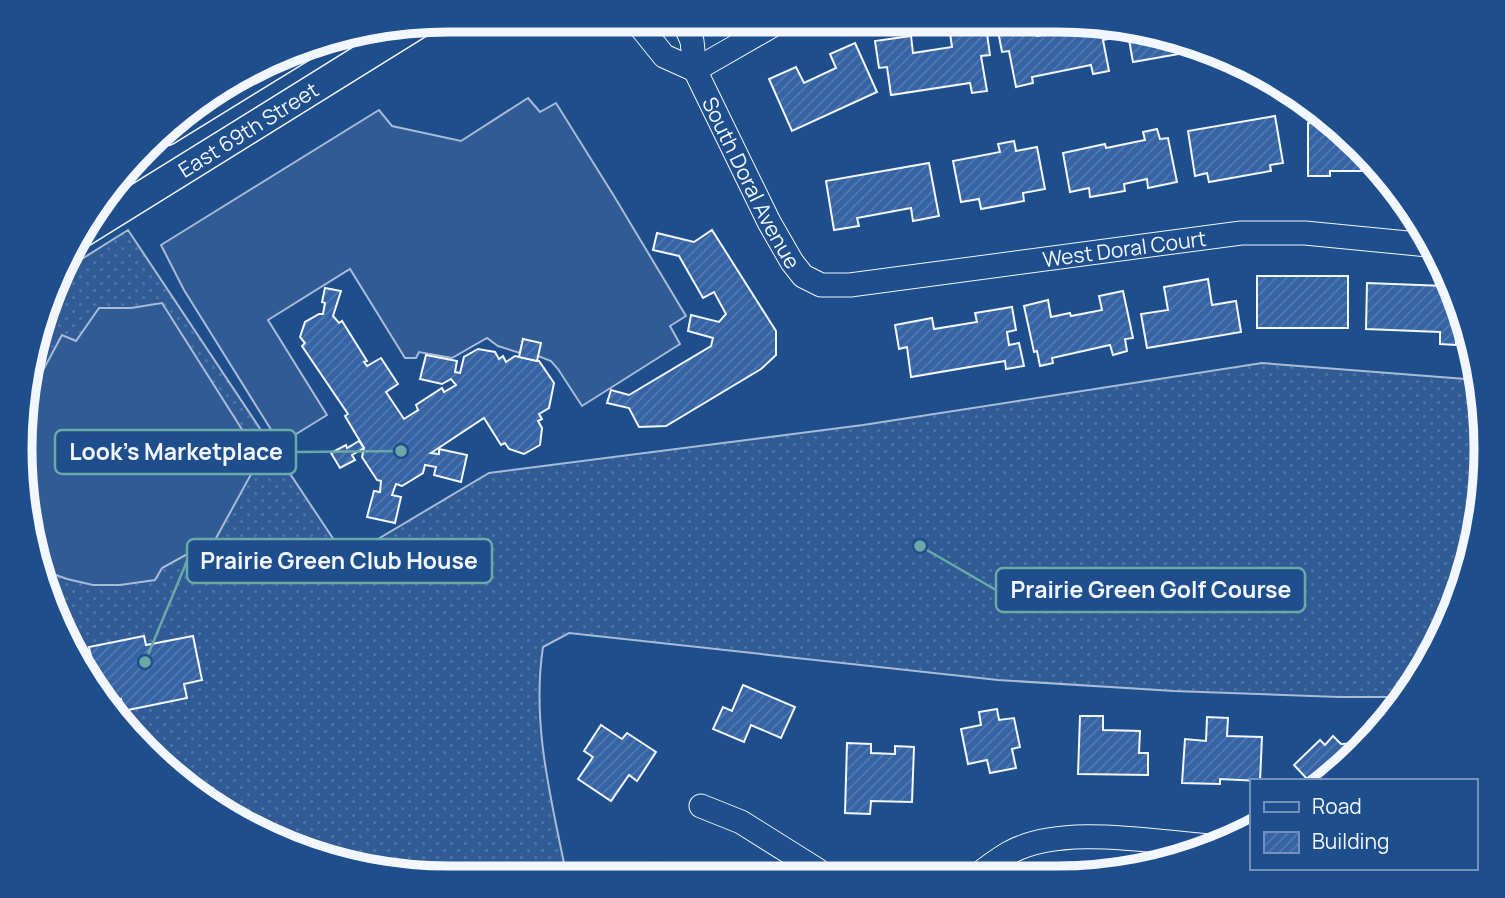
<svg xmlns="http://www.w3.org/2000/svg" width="1505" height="898" viewBox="0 0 1505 898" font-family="Manrope,sans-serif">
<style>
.grass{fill:url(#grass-dots);stroke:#a8bbd7;stroke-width:2}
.built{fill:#305b95;stroke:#a8bbd7;stroke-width:2}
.building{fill:url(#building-hatch);stroke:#f2f6ff;stroke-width:2}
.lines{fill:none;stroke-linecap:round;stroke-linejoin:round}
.minor-casing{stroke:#f2f6ff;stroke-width:25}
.major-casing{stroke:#f2f6ff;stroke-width:31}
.minor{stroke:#1f4e8c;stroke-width:23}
.major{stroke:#1f4e8c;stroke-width:28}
.labels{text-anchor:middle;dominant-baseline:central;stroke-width:5;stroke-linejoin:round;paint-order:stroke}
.street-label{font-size:21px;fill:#f2f6ff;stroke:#1f4e8c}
.rim{fill:none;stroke:#f2f6ff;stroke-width:9}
.leader{fill:none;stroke:#6aa9a8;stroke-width:2.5}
.callout-dot{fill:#6aa9a8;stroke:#1f4e8c;stroke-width:2.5}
.callout{fill:#1f4e8c;stroke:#6aa9a8;stroke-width:2.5}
.callout-label{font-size:23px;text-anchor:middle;font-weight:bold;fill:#f2f6ff}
</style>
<defs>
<pattern id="grass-dots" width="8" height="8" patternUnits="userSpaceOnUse" patternTransform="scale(1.75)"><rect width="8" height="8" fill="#305b95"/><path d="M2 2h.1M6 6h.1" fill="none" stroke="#4e73a5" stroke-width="1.8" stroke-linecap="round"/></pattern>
<pattern id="building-hatch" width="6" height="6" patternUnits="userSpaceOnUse" patternTransform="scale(1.75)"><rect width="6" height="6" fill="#3563a3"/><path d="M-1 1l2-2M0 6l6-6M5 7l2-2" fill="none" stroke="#537ab1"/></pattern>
</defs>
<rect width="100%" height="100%" fill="#1f4e8c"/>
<!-- grass -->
<path class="grass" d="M128 230 346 558 489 473 863 425 1262 363 1478 380 1477 533 1413 688 1405 697H1339L1174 691 998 680 569 633 543 647C531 725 552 802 567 878H420L310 856 210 806 108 710 42 588 19 449 42 311 61 272Z"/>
<!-- built -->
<g class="built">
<polygon points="528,98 540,112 556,103 614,196 686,316 670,326 680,344 582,406 558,369 551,361 538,356 523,339 520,353 498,346 487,338 452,358 419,352 416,358 405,358 350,269 268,320 327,415 280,444 184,290 161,245 379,110 392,126 461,141"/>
<polygon points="162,303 260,458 204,560 191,552 162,568 155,580 120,585 93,585 67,579 42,570 38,559 19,449 28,398 62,335 76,341 99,308 131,308"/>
</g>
<!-- building -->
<g class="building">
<polygon points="1026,20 1034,20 1037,36 1074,29 1073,20 1111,26 1114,38 1103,40 1109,71 1093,74 1091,65 1032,77 1033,83 1016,87 1009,51 1002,52 997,26"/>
<polygon points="986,27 990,55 981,56 987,91 972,93 970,83 891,95 887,67 879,68 875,41 911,36 913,53 952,47 950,33"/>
<polygon points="1118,27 1195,42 1207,49 1133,62 1128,34 1119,35"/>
<polygon points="855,43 877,92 792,131 769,79 796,67 804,83 836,68 830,54"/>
<polygon points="1275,116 1283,163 1270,165 1271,171 1209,182 1207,173 1195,176 1188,131"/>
<polygon points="1308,123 1327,124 1374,171 1330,171 1330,176 1308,176"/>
<polygon points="1157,129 1160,139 1168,138 1177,182 1148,188 1147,179 1124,184 1125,191 1090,197 1089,188 1070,192 1063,153 1105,144 1106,148 1145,140 1143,132"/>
<polygon points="1014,141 1016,151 1037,147 1045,189 1023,193 1024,201 981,209 979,199 961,202 953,161 1000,152 998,144"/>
<polygon points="929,163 939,216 913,221 911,208 857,218 859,226 834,230 826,181"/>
<polygon points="712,230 776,331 776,355 761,369 666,426 639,427 629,408 607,403 611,390 629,395 711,346 713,338 688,331 691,315 719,322 726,314 714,292 703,298 679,256 653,250 657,233 694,242"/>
<rect x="1257" y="276" width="91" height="52"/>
<polygon points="1208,279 1212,305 1236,301 1241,332 1147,348 1141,314 1168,310 1164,287"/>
<polygon points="1367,283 1445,286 1457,317 1456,345 1440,344 1440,332 1366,329"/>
<polygon points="325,288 341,291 333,316 339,323 342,321 367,361 364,362 367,366 381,358 398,384 386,392 404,419 418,410 416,405 442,388 444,392 456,385 451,379 442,384 420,379 426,355 457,361 455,372 460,373 464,357 478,349 495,352 499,359 503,356 506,362 515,356 539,361 554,383 549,408 539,414 542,419 538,421 542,428 540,445 524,454 509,449 505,443 501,445 484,418 431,453 439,454 439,449 467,455 461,482 434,475 436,467 425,465 423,473 402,486 396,484 392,495 401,497 395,523 367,517 374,491 380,492 381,481 377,480 362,457 364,448 345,416 348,414 302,346 305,343 300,337 305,322 319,314 323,314 325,303 322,302"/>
<polygon points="1123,291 1133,338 1125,339 1127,351 1113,355 1110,345 1052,358 1053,363 1040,366 1037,351 1034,352 1024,306 1048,300 1051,317 1070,313 1071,316 1102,310 1099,296"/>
<polygon points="1012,307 1016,330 1007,332 1009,345 1019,343 1024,366 1006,369 1005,361 911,377 907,347 899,349 895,325 932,318 934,329 977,322 975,313"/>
<polygon points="523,339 541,343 537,361 519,357"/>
<polygon points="359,441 364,448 352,455 355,460 340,468 331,453 346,445 347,448"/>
<polygon points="144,636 146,645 193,636 202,680 184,684 187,698 123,711 121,699 104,703 98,691 89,647"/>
<polygon points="743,685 795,707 781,738 751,725 744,742 713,729 723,707 732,711"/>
<polygon points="997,709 999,720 1014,718 1020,747 1012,749 1016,768 990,773 987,760 968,764 961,729 981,725 979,712"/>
<polygon points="1080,716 1103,716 1103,730 1140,731 1139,753 1148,753 1148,775 1078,774"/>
<polygon points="1207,717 1228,718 1227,736 1262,737 1260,781 1220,779 1220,784 1182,783 1185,739 1206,741"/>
<polygon points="601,725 622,739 627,733 656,752 637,781 629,775 611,801 578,779 593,757 584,751"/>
<polygon points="1333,736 1341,744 1365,743 1340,772 1327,781 1309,781 1294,765 1320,740 1325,745"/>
<polygon points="847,743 871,744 871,753 895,754 895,746 914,747 912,802 871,801 870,814 845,813"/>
<polygon points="656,863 669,878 638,878"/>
</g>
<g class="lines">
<defs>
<g id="minor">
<polyline points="635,20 664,56 695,70"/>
<path id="s1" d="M683 20 692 41 695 70 769 222 792 262 803 276 821 285H850L1241 233H1305L1428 245"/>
<polyline points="695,70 782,20"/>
<polyline points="701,806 741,822 816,869 827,878"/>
<path d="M974 878C985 869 997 860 1009 853 1060 824 1153 842 1211 846"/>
</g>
<g id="major">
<polyline points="166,131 304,46"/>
<path id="s2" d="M80 234 418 24"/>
</g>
</defs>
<!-- minor casing -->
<use href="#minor" class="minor-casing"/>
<!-- major casing -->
<use href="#major" class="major-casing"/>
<!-- minor -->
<use href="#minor" class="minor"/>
<!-- major -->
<use href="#major" class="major"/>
</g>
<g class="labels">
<!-- street labels -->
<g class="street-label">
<text stroke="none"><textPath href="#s2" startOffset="198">East 69th Street</textPath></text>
<text stroke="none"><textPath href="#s1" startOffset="178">South Doral Avenue</textPath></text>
<text stroke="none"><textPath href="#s1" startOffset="611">West Doral Court</textPath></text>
</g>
</g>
<!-- crop -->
<path d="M0 0H1505V898H0ZM449 32H1057A417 417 0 0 1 1474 449V449A417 417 0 0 1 1057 866H449A417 417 0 0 1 32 449V449A417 417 0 0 1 449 32Z" fill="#1f4e8c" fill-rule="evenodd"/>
<path class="rim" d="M449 32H1057A417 417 0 0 1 1474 449V449A417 417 0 0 1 1057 866H449A417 417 0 0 1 32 449V449A417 417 0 0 1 449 32Z"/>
<!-- callouts -->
<path class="leader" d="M401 451L296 452M145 662L187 561M920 546L996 590"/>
<g class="callout-dot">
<circle cx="401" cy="451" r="7"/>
<circle cx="145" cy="662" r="7"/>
<circle cx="920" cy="546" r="7"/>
</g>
<g class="callout">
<rect x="55" y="430" width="241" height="44" rx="7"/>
<rect x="187" y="539" width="305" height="44" rx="7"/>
<rect x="996" y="568" width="309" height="44" rx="7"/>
</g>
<g class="callout-label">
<text x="176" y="460">Look's Marketplace</text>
<text x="339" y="569">Prairie Green Club House</text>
<text x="1151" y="598">Prairie Green Golf Course</text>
</g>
<!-- legend -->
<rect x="1250" y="779" width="228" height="91" fill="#1f4e8c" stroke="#7391ba" stroke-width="2"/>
<rect x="1264" y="802" width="35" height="10" fill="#1f4e8c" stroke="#7391ba" stroke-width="2"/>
<text x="1312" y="814" font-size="21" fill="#f2f6ff">Road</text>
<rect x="1264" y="832" width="35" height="21" fill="url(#building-hatch)" stroke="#7391ba" stroke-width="2"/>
<text x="1312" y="849" font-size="21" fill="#f2f6ff">Building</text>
</svg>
